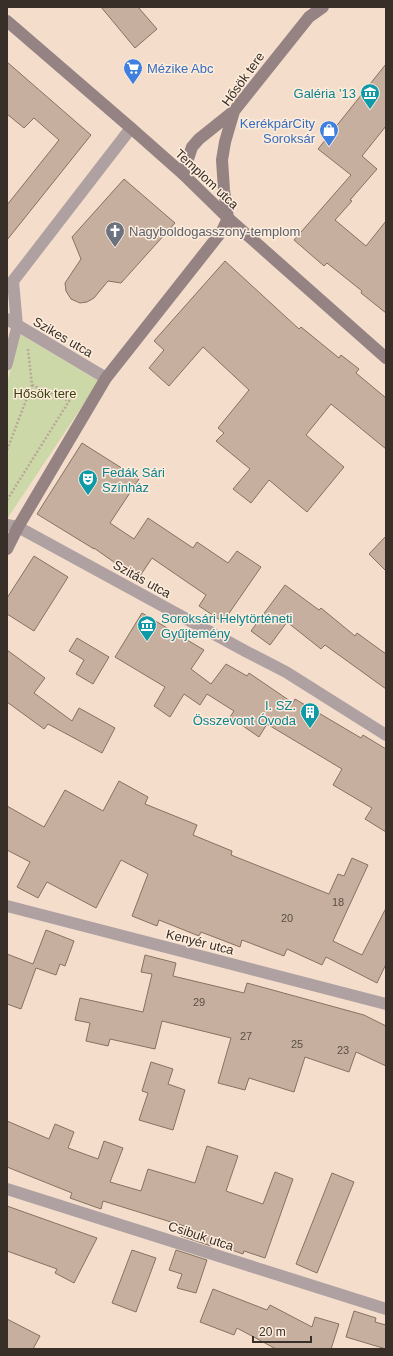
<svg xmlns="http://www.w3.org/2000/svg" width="393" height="1356" viewBox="0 0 393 1356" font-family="Helvetica,sans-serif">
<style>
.green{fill:#cdd8a8}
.building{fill:#c6af9e;stroke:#867262}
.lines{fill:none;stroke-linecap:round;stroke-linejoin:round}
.path{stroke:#b9a798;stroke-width:2.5;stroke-dasharray:2 2;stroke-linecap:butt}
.lane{stroke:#afa1a2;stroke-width:11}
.street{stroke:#afa1a2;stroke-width:12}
.secondary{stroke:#958283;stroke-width:12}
.labels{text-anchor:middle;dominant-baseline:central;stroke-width:3;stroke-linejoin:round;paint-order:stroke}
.number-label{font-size:11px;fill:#5b4f46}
.shop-label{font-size:13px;fill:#366cbe;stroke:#feeddd;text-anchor:start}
.street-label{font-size:13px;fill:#372f28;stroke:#feeddd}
.culture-label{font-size:13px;fill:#0d838f;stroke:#feeddd;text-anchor:end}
.worship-label{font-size:13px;fill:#5b616d;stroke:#feeddd;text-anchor:start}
.park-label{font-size:13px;fill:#37400a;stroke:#feeddd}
</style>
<rect width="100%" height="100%" fill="#f4decb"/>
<!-- green -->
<polygon class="green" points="20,334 99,381 7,519 7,383"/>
<!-- building -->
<g class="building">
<polygon points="101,7 138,7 157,29 135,48"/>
<polygon points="7,62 91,135 7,240 7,205 59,140 34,118 24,128 7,114"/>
<polygon points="386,64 386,126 362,156 377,169 350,200 352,201 335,220 366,246 386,221 386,313 361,293 362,291 327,263 324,266 294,240 351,175 318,149"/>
<polygon points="124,179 175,223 121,283 108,281 94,298 87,302 80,303 71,299 66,291 65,283 81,259 72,237"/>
<polygon points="225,261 299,329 301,327 339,358 341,355 359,369 356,373 386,398 386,449 331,404 306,435 344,467 307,512 269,480 251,503 233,489 250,469 216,441 224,433 218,428 249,390 203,347 169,386 149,368 164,350 154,341"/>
<polygon points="82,443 139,479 110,523 134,539 148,518 193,548 197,542 228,563 237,551 261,567 223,622 199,606 206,595 152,558 138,579 94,548 94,549 37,514"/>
<polygon points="386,536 386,571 369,554"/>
<polygon points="34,556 68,577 34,631 7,614 7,598"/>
<polygon points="285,585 319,610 321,608 355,636 357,633 386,654 386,689 325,645 321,649 287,622 270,645 251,631"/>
<polygon points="142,613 204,650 191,669 211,684 226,664 247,676 249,673 293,703 295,699 361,738 363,735 386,749 386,832 365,819 372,808 333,785 342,769 267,724 259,737 230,717 234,711 207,694 200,705 184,694 170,717 154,706 165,687 115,657"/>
<polygon points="77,638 109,657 93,684 76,674 84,660 69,651"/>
<polygon points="7,650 45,678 34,693 72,721 79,708 115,728 102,753 48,724 44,729 7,702"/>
<polygon points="119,781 148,797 145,804 197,825 193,835 232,851 231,855 329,894 338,874 344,876 352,858 368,865 333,941 362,955 386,908 386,964 377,983 326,957 322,965 287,949 284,956 242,940 240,947 201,932 199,936 159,920 157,926 132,916 148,874 121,860 96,908 47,882 38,898 17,887 30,862 7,850 7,806 44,827 65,790 103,811"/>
<polygon points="46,930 74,941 65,966 60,964 56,975 36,968 21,1009 7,1004 7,954 33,964"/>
<polygon points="145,955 176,963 173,976 244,993 247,983 364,1015 386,1026 386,1066 356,1052 349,1072 305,1057 294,1092 249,1078 245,1090 218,1083 231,1038 162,1021 155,1049 110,1039 108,1046 86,1041 90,1023 75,1020 80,998 143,1012 152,974 141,972"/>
<polygon points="151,1062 173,1069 168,1084 185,1090 173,1130 139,1120 148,1093 142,1091"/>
<polygon points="7,1121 49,1139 55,1124 74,1132 68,1148 98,1159 104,1141 123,1148 110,1182 141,1191 148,1169 195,1183 207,1146 238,1156 226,1191 263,1204 275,1172 293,1179 265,1258 244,1251 243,1254 212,1243 211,1246 181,1236 184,1226 103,1201 101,1209 70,1198 72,1193 7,1167"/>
<polygon points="332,1173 354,1182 317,1273 296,1264"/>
<polygon points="7,1206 97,1238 74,1283 55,1273 57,1269 7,1251"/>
<polygon points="132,1250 156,1258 136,1312 112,1303"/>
<polygon points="176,1250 207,1260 196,1293 177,1288 182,1274 169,1270"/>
<polygon points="213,1289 267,1310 270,1305 312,1327 315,1317 339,1324 331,1349 276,1349 237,1328 234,1335 200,1322"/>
<polygon points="354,1311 376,1318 375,1322 386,1325 386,1349 346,1337"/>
<polygon points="7,1319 40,1336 33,1349 7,1349"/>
</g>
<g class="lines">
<!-- path -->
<g class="path">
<polyline points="32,385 69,401"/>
<polyline points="7,450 32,385 28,349"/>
<polyline points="7,500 71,398 76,396"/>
</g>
<!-- lane -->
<polyline class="lane" points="7,365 17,326"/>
<!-- street -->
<g class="street">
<polyline points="7,319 106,378"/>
<polyline points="17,326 13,281 131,128"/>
<polyline points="7,525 18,527 247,652 286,672 386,735"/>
<polyline points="7,906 386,1004"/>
<polyline points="7,1189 386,1309"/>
</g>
<!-- secondary -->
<g class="secondary">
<polyline points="7,21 131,128 183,174 228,218 386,358"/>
<polyline points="183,174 192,147 199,139 234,111"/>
<polyline points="7,549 18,527 106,378 222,231 228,218 224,190 222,160 225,142 234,111 309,17 323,7"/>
</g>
</g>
<!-- icons -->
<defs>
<symbol id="supermarket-pin" viewBox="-11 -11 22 30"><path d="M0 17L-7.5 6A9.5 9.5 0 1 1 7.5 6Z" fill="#3f7fe0" stroke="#feeddd"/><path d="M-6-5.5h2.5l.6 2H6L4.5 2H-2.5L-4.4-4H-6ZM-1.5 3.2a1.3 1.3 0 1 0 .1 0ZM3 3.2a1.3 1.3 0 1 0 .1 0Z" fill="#fff"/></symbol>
<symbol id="museum-pin" viewBox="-11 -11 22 30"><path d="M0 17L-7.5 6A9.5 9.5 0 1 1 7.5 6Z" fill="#0f9aa8" stroke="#feeddd"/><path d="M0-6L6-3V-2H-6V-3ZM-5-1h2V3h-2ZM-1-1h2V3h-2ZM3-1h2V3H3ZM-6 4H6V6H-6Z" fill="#fff"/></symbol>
<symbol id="shop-pin" viewBox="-11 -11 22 30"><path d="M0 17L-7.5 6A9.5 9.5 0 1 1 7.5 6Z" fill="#3f7fe0" stroke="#feeddd"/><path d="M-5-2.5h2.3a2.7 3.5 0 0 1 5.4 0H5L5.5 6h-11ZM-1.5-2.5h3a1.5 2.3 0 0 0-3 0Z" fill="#fff"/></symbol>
<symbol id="church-pin" viewBox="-11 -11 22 30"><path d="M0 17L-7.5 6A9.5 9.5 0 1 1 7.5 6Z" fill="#6b7280" stroke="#feeddd"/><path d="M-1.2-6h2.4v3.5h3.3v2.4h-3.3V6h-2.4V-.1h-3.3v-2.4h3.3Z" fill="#fff"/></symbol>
<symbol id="theatre-pin" viewBox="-11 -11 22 30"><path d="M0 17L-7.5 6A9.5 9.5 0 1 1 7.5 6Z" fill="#0f9aa8" stroke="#feeddd"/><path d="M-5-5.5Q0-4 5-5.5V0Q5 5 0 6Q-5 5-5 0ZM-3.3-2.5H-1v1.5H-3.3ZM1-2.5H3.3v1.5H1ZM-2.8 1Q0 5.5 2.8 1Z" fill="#fff"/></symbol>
<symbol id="building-pin" viewBox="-11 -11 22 30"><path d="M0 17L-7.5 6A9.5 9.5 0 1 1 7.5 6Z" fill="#0f9aa8" stroke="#feeddd"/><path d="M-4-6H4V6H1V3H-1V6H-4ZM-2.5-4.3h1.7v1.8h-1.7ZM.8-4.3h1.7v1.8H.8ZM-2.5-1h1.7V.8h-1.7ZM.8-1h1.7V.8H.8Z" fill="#fff"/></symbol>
</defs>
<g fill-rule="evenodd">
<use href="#supermarket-pin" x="122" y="57" width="22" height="30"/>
<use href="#museum-pin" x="359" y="82" width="22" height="30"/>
<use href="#shop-pin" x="318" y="119" width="22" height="30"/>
<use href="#church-pin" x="104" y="220" width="22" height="30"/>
<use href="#theatre-pin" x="77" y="468" width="22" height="30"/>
<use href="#museum-pin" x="136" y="614" width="22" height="30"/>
<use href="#building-pin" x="299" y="701" width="22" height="30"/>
</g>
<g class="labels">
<!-- number labels -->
<g class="number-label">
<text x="338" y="902">18</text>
<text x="287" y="918">20</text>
<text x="199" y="1002">29</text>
<text x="246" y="1036">27</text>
<text x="297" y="1044">25</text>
<text x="343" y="1050">23</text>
</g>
<!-- shop labels -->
<g class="shop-label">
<text x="147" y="68">Mézike Abc</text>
<text x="315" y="123" text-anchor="end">KerékpárCity<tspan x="315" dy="15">Soroksár</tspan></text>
</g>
<!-- street labels -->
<g class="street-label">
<text transform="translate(243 79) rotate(-54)">Hősök tere</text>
<text transform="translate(207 179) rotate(43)">Templom utca</text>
<text transform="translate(63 337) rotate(30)">Szikes utca</text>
<text transform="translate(142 579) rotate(29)">Szitás utca</text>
<text transform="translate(200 942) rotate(14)">Kenyér utca</text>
<text transform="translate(201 1236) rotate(18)">Csibuk utca</text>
</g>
<!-- culture labels -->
<g class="culture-label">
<text x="356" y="93">Galéria '13</text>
<text x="102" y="472" text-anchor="start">Fedák Sári<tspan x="102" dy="15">Színház</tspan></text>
<text x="161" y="618" text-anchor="start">Soroksári Helytörténeti<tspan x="161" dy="15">Gyűjtemény</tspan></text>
<text x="296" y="705">I. SZ.<tspan x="296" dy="15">Összevont Óvoda</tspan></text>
</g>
<!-- worship labels -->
<g class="worship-label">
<text x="129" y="231">Nagyboldogasszony-templom</text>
</g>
<!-- park labels -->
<g class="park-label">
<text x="45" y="393">Hősök tere</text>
</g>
</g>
<!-- border -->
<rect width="393" height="1356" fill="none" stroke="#372f28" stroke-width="16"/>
<!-- scale -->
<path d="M253 1336v6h58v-6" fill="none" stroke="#372f28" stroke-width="2"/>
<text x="259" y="1336" font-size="12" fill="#372f28" stroke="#feeddd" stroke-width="3" paint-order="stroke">20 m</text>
</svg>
